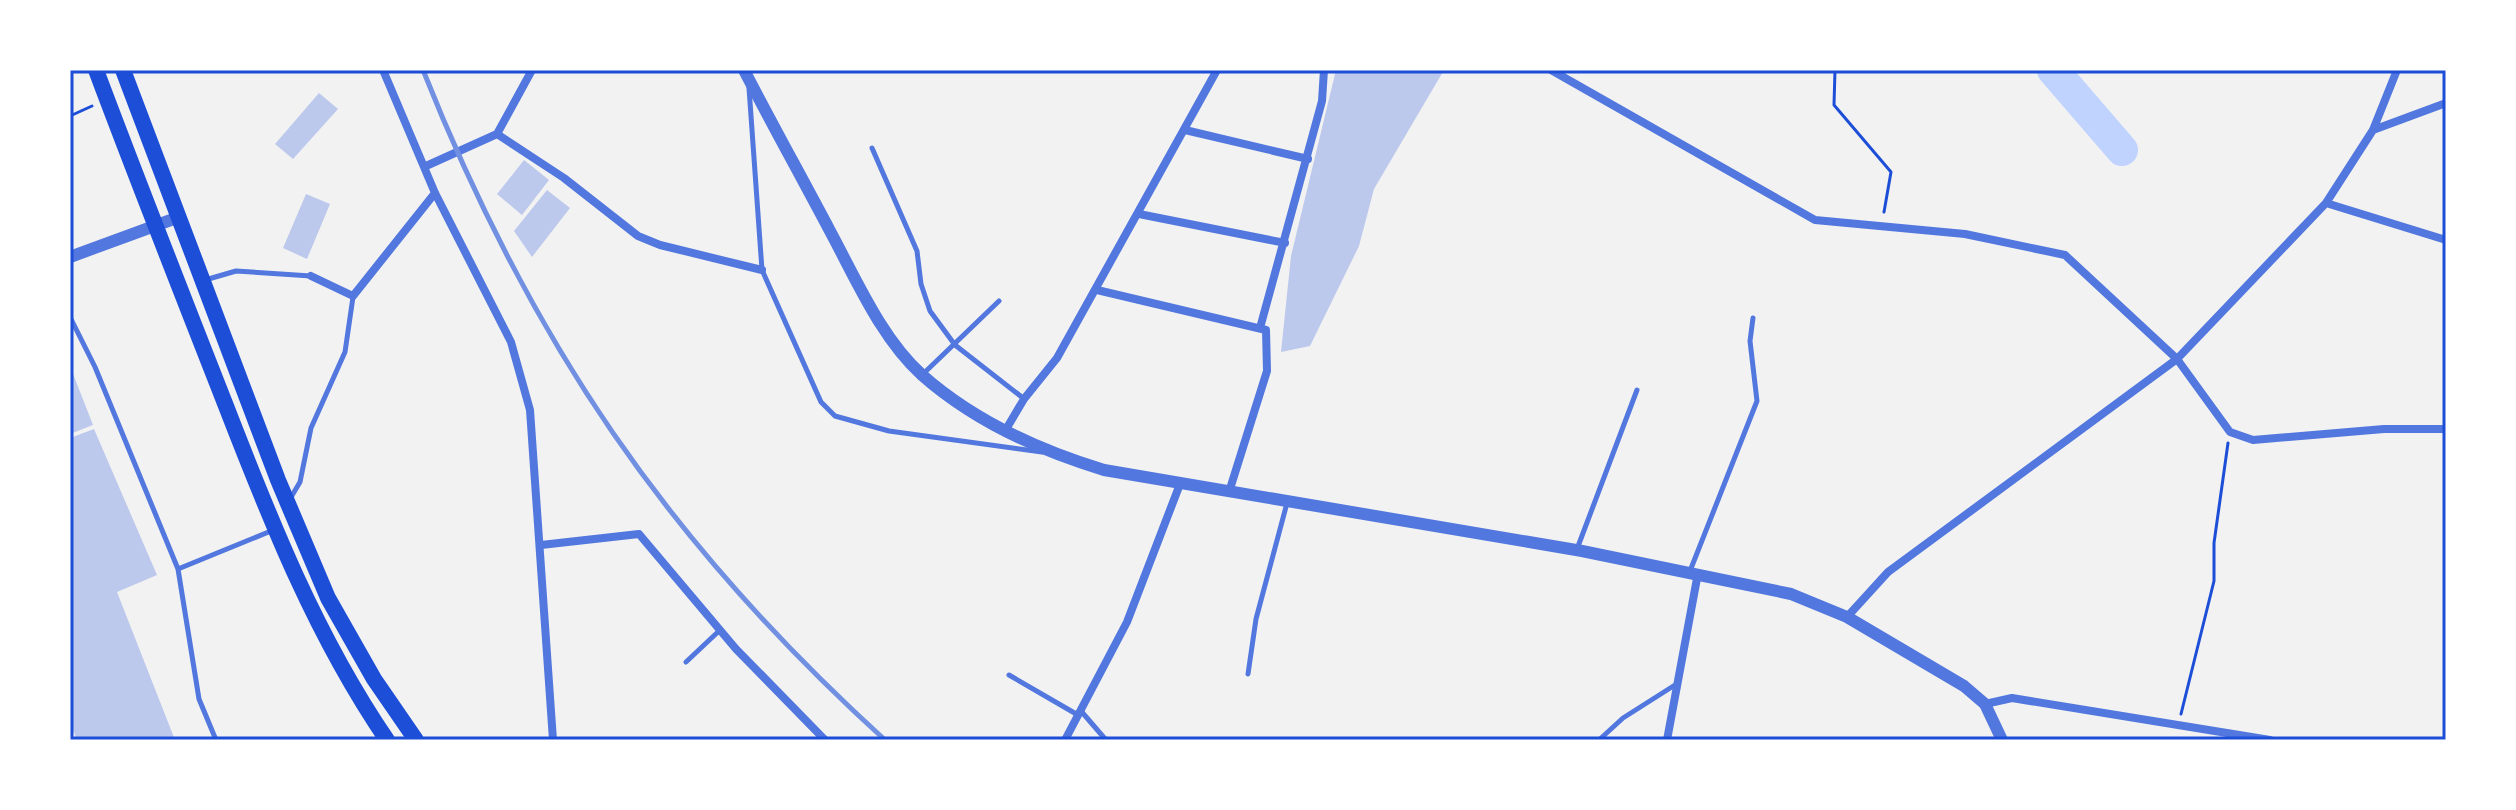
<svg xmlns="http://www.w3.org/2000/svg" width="2516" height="810" font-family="'Source Sans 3',sans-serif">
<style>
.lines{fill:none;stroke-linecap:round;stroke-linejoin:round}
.river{stroke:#bfd3fe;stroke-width:32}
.building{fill:#bdc9ec}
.path{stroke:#1d4ed8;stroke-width:3}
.service{stroke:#5277de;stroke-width:5}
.minor{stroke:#5277de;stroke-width:8}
.tertiary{stroke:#5277de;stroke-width:12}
.trunk{stroke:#1d4ed8;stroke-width:16}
.rail{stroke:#7290e2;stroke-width:5}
.neatline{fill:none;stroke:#1d4ed8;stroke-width:3}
</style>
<rect width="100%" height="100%" fill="#f2f2f2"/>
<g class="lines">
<!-- river -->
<path class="river" d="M 2053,70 L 2122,150"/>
</g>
<!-- building -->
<path class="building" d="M 1336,70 L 1444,70 L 1374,189 L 1359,246 L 1310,346 L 1281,352 L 1291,256 Z
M 319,93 L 338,109 L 293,159 L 275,144 Z
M 524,160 L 549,180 L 522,215 L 497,194 Z
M 547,190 L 570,208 L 532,257 L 514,231 Z
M 306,194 L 330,204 L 307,259 L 283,248 Z
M 70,366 L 93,425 L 70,434 Z
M 94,429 L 157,575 L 117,592 L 175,740 L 77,740 L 70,722 L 70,438 Z"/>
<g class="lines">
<!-- path -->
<path class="path" d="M 1835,70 L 1834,105 L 1891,172 L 1884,212
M 70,116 L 92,106
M 2181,714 L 2214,581 L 2214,543 L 2228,443"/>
<!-- service -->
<path class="service" d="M 749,88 L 762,270 L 821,402 L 835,416 L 889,431 L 1042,452
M 872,148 L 917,251 L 921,284 L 930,311 L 955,345 L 1023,398
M 205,280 L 236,271 L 311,276
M 70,317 L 95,367 L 178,569 L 271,531
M 923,374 L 999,301
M 290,499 L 300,482 L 311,428 L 345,352 L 353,297
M 1577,549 L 1637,390
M 178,569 L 199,699 L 216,740
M 1690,571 L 1757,401 L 1750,341 L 1753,318
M 686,662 L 720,630
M 1248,674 L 1256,619 L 1287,503
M 1009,675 L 1078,715
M 1081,711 L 1106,740
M 1599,740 L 1623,718 L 1675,685"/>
<!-- minor -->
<path class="minor" d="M 383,70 L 435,193 L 511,342 L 530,410 L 553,740
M 1551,70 L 1815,220 L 1965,234 L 2065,255 L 2177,359 L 2230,432 L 2253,440 L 2384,429 L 2446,429
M 1185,130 L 1308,159
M 2373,130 L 2446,103
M 497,134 L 532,70
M 426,166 L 497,134 L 564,178 L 638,236 L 660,245 L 762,270
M 2326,203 L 2446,240
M 1139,214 L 1285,243
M 311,276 L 353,296 L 435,193
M 1097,290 L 1266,330 L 1267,371 L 1229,492
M 1260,328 L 1322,101 L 1324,70
M 1005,431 L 1024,399 L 1057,358 L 1217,70
M 541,545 L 639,534 L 736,649 L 825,740
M 1847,617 L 1888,572 L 2177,359 L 2326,203 L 2373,130 L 2397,70
M 1985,704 L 2012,698 L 2270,740
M 1065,740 L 1127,622 L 1180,484
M 1667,740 L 1698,573"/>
<!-- tertiary -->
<path class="tertiary" d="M 744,70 C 772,124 802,178 830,231 C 856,279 881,338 922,375 C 974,421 1038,450 1104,470 L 1582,551 L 1791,594 L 1847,617 L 1964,686 L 1985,704 L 2002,740
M 70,257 L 179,217"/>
<!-- trunk -->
<path class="trunk" d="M 96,70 C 138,182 182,294 226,406 C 271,522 316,636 387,740
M 123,70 L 278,480 L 328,598 L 374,679 L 416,740"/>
<!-- rail -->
<path class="rail" d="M 423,70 C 531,342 668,543 885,740"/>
</g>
<!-- border -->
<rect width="2516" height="810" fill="none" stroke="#ffffff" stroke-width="144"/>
<rect x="72" y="72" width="2372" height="666" class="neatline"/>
</svg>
